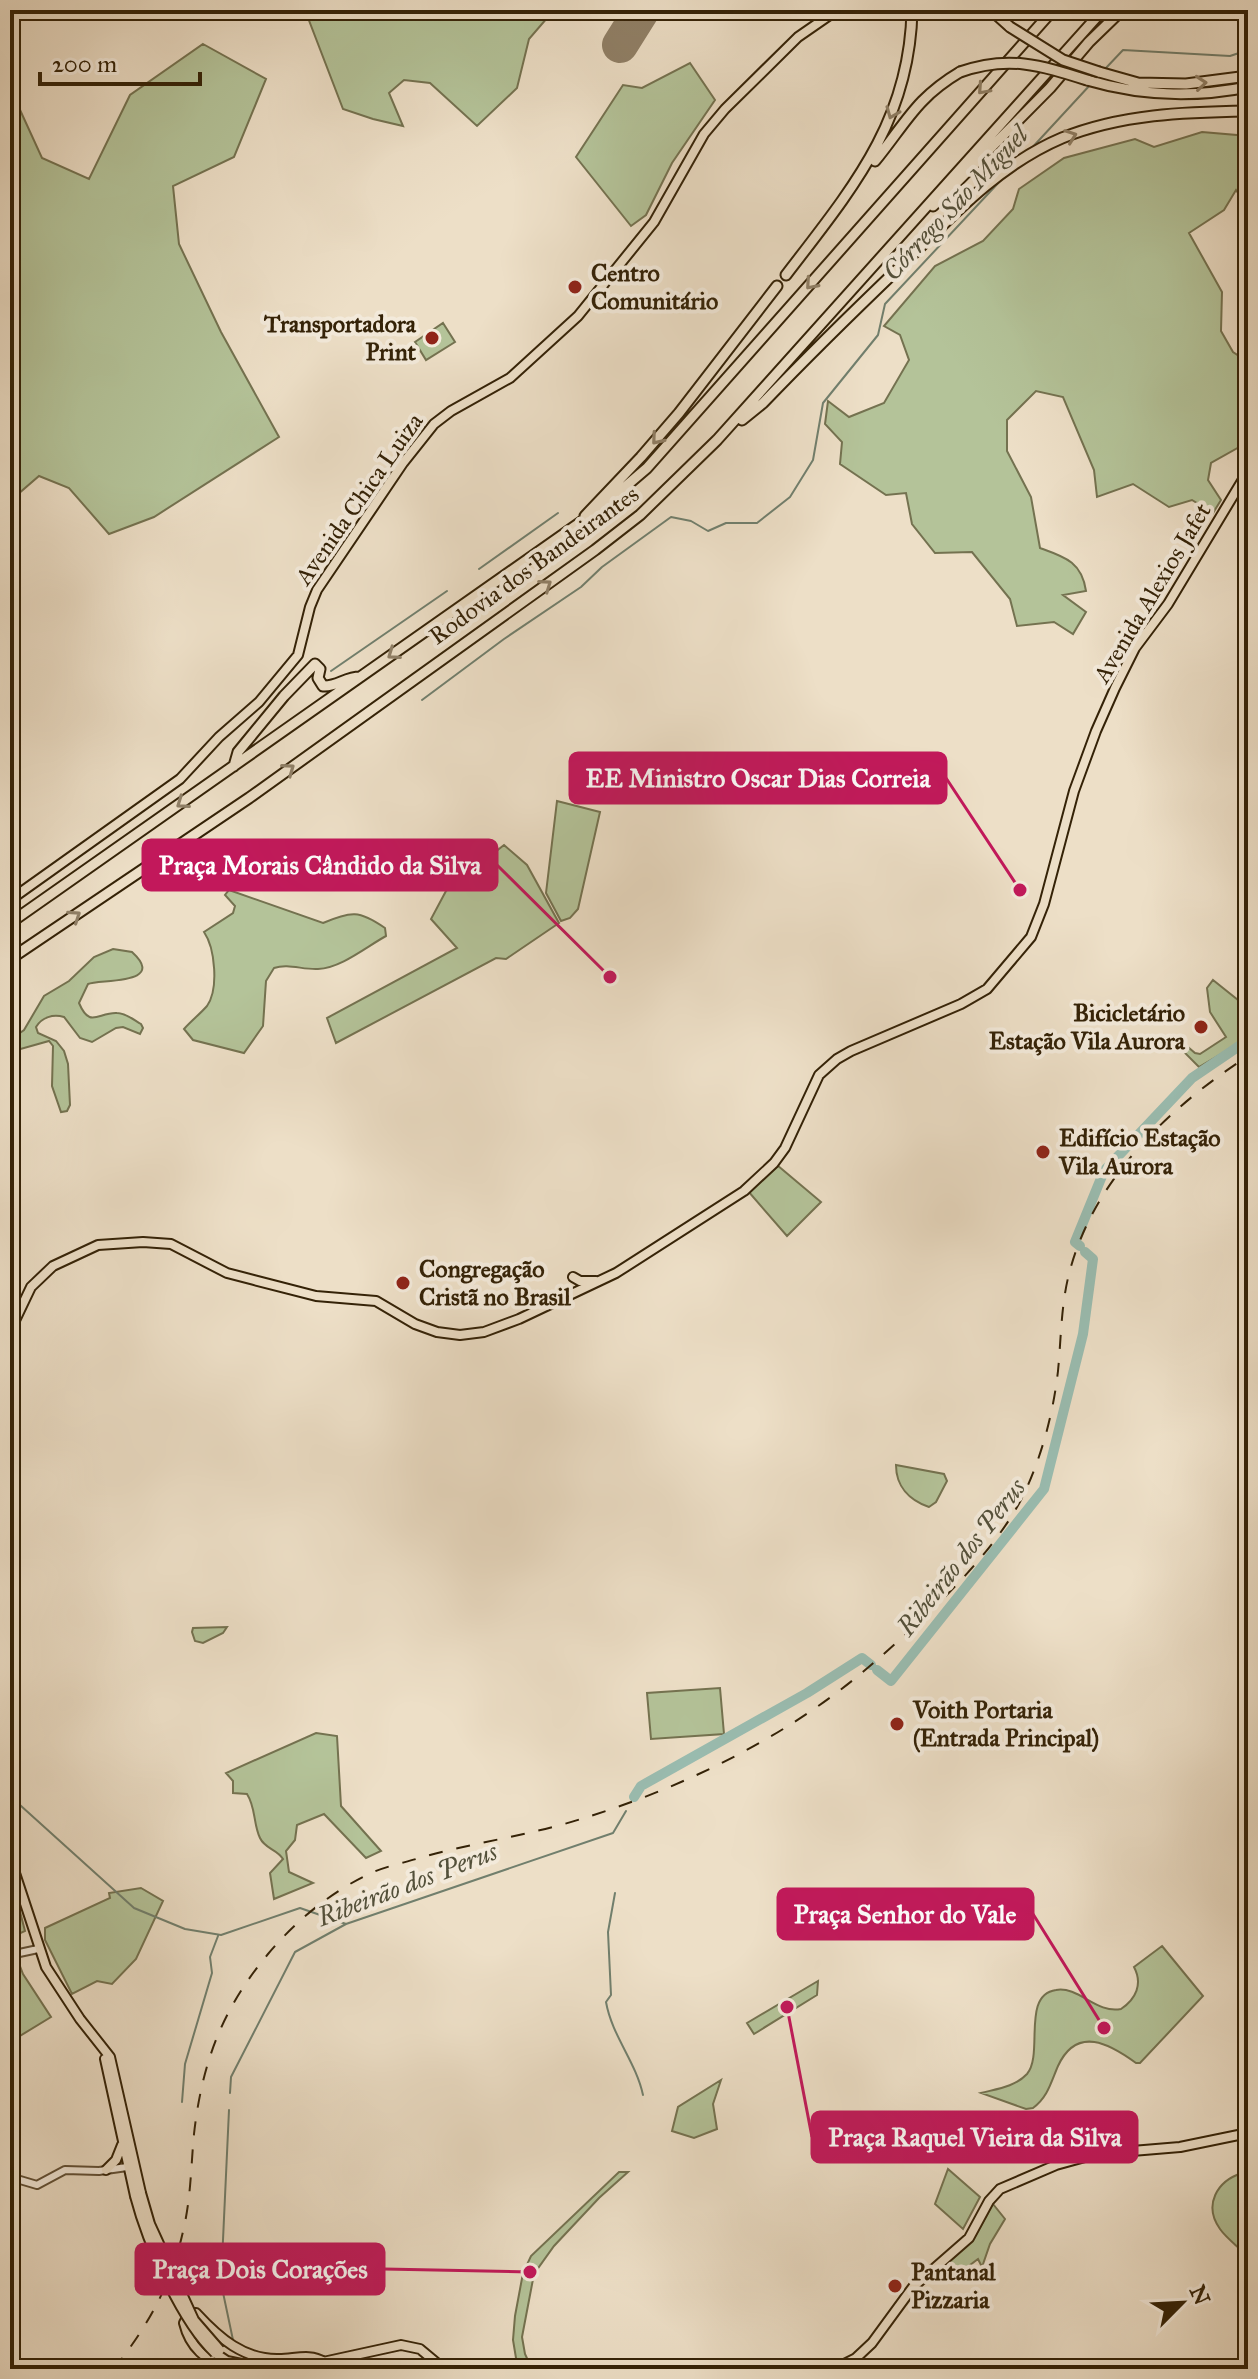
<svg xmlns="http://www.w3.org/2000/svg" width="1258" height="2379" font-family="'IM FELL Great Primer',serif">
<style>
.green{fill:#b4c399;stroke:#747250;stroke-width:2}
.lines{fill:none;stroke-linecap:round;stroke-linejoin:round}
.stream{stroke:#717f6d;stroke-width:2}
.river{stroke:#9abdb1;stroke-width:10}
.runway{stroke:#908067;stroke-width:36}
.minor-casing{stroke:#625137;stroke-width:10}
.major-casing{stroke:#342207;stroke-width:12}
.highway-casing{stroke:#342207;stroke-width:13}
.minor{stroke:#f3eadb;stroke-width:6}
.major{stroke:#eddfc7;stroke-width:8}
.highway{stroke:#eddfc7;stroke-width:9}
.rail{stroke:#342207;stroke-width:2;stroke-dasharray:14 14;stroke-linecap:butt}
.major-bridge-casing{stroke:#342207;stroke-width:12;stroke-linecap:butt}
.highway-bridge-casing{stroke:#342207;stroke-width:13;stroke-linecap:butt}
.major-bridge{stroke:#eddfc7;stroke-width:8}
.highway-bridge{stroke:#eddfc7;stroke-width:9}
.oneway{stroke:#908067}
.poi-dot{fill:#8f2418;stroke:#f3eadb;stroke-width:3}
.labels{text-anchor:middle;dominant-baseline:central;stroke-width:8;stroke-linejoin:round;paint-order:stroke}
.poi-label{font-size:24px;font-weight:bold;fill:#342207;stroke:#f3eadb;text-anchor:start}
.street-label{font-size:24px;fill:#342207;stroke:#f3eadb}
.water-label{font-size:26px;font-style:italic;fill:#53503a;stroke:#f3eadb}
.leader{fill:none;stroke:#c2185b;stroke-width:3}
.callout-dot{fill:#c2185b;stroke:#f3eadb;stroke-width:3}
.callout{fill:#c2185b;stroke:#c2185b;stroke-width:3}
.callout-label{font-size:26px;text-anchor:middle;font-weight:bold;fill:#fff}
</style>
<rect width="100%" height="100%" fill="#eddfc7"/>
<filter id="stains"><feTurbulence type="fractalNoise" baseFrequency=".0025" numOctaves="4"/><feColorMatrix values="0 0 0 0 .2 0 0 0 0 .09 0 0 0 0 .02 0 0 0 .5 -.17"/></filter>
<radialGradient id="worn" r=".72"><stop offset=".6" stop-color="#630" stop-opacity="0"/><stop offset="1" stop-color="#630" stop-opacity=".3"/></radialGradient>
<!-- green -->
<path class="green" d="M 305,10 L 327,10 L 332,17 L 354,13 L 358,10 L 554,10 L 529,39 L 517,88 L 477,126 L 430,83 L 404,80 L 389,93 L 403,126 L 373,119 L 343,109 Z
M 203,44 L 266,79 L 234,157 L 173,186 L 179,244 L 221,332 L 279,437 L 154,517 L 109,534 L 69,488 L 39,476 L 10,501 L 10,88 L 42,158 L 89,179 L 130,95 Z
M 690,63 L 715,100 L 672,163 L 646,215 L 631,226 L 576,157 L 623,85 L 642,88 Z
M 1202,132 L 1248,136 L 1248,208 L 1236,190 L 1224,210 L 1189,233 L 1222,292 L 1221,331 L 1233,352 L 1248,362 L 1248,436 L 1241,446 L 1211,463 L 1208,480 L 1221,500 L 1213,513 L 1192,500 L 1169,507 L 1133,484 L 1097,497 L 1094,470 L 1063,397 L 1036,391 L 1007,420 L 1007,451 L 1031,497 L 1040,548 C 1065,557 1082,562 1086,591 L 1063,595 L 1086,612 L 1073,634 L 1054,622 L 1017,626 L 1010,599 L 972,552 L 935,553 L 912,524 L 906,493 L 886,495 L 840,464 L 842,442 L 825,424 L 828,401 L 849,417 L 884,403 L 909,360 L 900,335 L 884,326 L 935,266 L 983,241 L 1013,209 L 1019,189 L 1064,158 L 1135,139 L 1154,147 Z
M 443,323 L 455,342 L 426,360 L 415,342 Z
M 557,801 L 600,812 L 578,909 L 570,918 L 561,921 L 546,893 Z
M 504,845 L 527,865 L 559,923 L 506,959 L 496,958 L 336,1043 L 327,1018 L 457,948 L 431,919 L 446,891 Z
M 229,890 L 323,923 C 351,911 359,910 385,928 L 386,936 C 366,947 341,968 318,969 C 303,970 288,963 274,968 L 266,981 L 263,1026 L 244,1053 L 193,1040 L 184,1029 C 191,1021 200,1014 207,1006 C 219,989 215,948 204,932 L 233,913 L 235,906 L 225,895 Z
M 113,949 L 132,952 C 168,985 100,979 88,984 L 79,1003 C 90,1029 98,1012 117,1013 C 126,1013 134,1020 141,1024 L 143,1028 L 140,1034 L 123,1027 L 116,1028 L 92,1042 L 80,1038 L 64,1017 C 53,1014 42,1017 36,1027 L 38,1033 L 56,1041 L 64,1051 L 68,1064 L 70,1105 L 67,1111 L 61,1112 L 52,1086 L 53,1046 L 49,1041 L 10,1052 L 10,1040 L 24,1030 L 44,996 L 69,981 L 94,957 Z
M 1213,980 L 1248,1008 L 1248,1038 L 1199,1067 L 1185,1053 L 1179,1043 L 1181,1041 L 1195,1053 L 1200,1054 L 1226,1037 L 1210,1012 L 1207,988 Z
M 777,1165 L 821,1202 L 787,1236 L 748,1191 Z
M 896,1465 L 944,1474 L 947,1481 L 936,1502 L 929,1507 C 909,1500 896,1486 896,1465 Z
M 227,1627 L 223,1633 L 203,1643 L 195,1641 L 192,1632 L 193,1628 Z
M 720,1688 L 724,1734 L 651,1739 L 647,1693 Z
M 316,1733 L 337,1736 L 341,1806 L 381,1851 L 366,1858 L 324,1814 L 297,1825 L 295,1840 L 286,1851 L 289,1872 L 313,1883 L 274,1899 L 270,1873 L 283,1859 C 277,1849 265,1849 260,1838 C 253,1823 256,1808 247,1794 L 233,1793 L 233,1781 L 226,1773 Z
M 10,1873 L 25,1931 L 10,1938 Z
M 141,1888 L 163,1901 L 136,1959 L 112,1984 L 97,1981 L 72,1994 L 45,1940 L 45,1928 L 110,1898 L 109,1893 Z
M 10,1940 L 23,1974 L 51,2017 L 10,2042 Z
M 1162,1946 L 1203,1996 L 1140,2063 L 1136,2063 C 1110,2044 1077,2025 1058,2066 C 1051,2082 1048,2097 1033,2108 L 1026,2109 L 981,2093 C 996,2089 1015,2087 1027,2074 C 1044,2054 1021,1995 1056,1990 C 1079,1986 1096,2014 1121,2009 C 1136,1999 1143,1984 1134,1967 Z
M 818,1981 L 817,1995 L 754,2034 L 747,2023 Z
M 721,2080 L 713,2104 L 717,2129 L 694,2138 L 672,2131 L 678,2107 Z
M 948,2169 L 980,2197 L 963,2229 L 935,2204 Z
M 619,2172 L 628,2172 L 599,2198 L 554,2246 L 534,2274 L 522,2337 L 525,2354 L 532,2369 L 518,2369 L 514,2360 L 516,2358 L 513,2340 L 515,2316 L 523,2273 L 531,2256 Z
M 1242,2173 L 1248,2173 L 1248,2257 C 1239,2247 1227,2239 1220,2229 C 1203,2205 1217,2181 1242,2173 Z
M 993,2204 L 1005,2219 L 990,2244 L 982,2267 L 978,2259 L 958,2274 L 943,2267 L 973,2240 Z"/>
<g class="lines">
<!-- stream -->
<path class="stream" d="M 1105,69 L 1123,50 L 1230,56 L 1248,50
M 1029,151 L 1090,85
M 479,569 L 558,513
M 331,671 L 447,591
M 422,700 L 504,639 L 581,587 L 602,567 L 671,517 L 691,521 L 708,531 L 726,523 L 757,523 L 790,497 L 813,460 L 823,403 L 878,335 L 885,304 L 1002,179
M 10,1796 L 134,1908 L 185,1929 L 221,1935 L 300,1908 L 346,1924
M 615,1893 L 608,1932 L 611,1995 L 606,2002 C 612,2036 636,2062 643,2095
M 230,2093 L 231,2077 L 295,1952 L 346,1924 L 613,1833 L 626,1811
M 182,2102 L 185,2064 L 212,1973 L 210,1957 L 218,1936
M 229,2110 L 221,2283 L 233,2340"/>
<!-- river -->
<path class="river" d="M 1080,1246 L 1075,1242 L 1104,1171 L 1192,1078 L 1248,1040
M 877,1670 L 891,1681 L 1044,1489 L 1083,1334 L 1093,1259 L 1085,1252
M 634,1797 L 641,1786 L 807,1693 L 862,1658 L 871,1665"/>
<!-- runway -->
<path class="runway" d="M 620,45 L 642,10"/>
<!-- minor casing -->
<g class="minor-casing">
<path id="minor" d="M 10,1955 L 38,1949
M 10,2177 L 37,2185 L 65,2170 L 99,2171 L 127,2167"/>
</g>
<!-- major casing -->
<g class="major-casing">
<path id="major" d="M 10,900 L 180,779 L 219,737 L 259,702 L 298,655 L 310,607 L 317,590 L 403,463 L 434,424 L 451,411 L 510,378 L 578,316 L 654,222 L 704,134 L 725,109 L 798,37 L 837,10
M 573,1277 L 580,1281 L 596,1281
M 10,1331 L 31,1287 L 53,1266 L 98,1245 L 143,1242 L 171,1244 L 227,1273 L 254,1280 L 316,1296 L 376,1301 L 415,1324 L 437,1332 L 460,1335 L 484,1332 L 519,1319 L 616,1273 L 744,1191 L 774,1163 L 785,1148 L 819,1075 L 837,1059 L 851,1051 L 961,1004 L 987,989 L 1031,937 L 1044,904 L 1074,791 L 1096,731 L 1115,688 L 1135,648 L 1168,604 L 1248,471
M 10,1858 L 46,1967 L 80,2019 L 110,2057 L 141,2193
M 105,2059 L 135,2196
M 106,2170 L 116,2160 L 122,2145
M 215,2353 L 227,2361 L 267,2369
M 228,2369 C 206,2360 190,2348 184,2323 L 189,2314 L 196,2313 C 219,2338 244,2360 279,2359 C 295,2359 310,2353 324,2362
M 291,2369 L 401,2345 L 420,2349 L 444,2369
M 834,2369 L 856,2358 L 872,2343 L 913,2287 L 969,2238 L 989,2201 L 1000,2189 L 1056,2165 L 1096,2154 L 1180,2147 L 1248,2133"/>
</g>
<!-- highway casing -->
<g class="highway-casing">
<path id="highway" d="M 991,10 L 1010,27
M 1099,72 L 1138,83 L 1186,84 L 1248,76
M 1087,80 C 1141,96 1192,98 1248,87
M 875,161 C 906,123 916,98 960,72
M 933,206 L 1050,88 L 1089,42 L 1122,10
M 786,275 C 851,190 910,122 912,10
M 742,420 L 763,403 C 808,356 854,311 901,266 C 950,218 998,165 1062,138 C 1121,114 1185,112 1248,111
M 585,516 L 641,457 L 679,413 L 777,286
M 234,766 L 238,752 L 284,696 L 315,664 L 320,669 L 318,678 L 323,686 C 337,687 345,677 360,677
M 10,923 L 598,510 L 647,468 L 1053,10
M 10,959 L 249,798 L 595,550 L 640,515 L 717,440 L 1103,10"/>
</g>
<!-- minor -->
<use href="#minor" class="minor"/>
<!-- major -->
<use href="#major" class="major"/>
<!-- highway -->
<use href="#highway" class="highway"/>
<!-- rail -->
<path class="rail" d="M 114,2369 C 149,2324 172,2284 184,2227 C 191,2196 191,2165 194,2134 C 202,2063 222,2009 268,1954 C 294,1923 327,1895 363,1877 C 379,1868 399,1864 416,1859 C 470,1843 527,1836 581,1819 C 685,1787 789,1736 871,1665 C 922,1621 991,1558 1022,1498 C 1041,1459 1053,1415 1058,1371 C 1061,1340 1061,1308 1068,1278 C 1091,1181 1168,1108 1248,1056"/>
<!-- major-bridge casing -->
<g class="major-bridge-casing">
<path id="major-bridge" d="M 141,2193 L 150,2224 L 194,2320 L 220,2350
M 135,2196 C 147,2242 181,2321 215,2353"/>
</g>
<!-- highway-bridge casing -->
<g class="highway-bridge-casing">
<path id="highway-bridge" d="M 1010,27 L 1063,60 L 1099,72
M 960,72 C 1008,55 1040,65 1087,80"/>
</g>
<!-- major-bridge -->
<use href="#major-bridge" class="major-bridge"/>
<!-- highway-bridge -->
<use href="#highway-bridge" class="highway-bridge"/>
</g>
<!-- one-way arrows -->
<defs><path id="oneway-chevron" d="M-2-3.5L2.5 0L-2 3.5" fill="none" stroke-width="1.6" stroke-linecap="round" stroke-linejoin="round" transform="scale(2)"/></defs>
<g class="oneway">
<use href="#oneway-chevron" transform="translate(1201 83) rotate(-5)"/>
<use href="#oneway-chevron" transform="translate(983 89) rotate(132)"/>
<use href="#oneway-chevron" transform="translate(892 113) rotate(112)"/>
<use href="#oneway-chevron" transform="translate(1071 136) rotate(-20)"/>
<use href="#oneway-chevron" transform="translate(811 284) rotate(131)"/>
<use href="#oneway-chevron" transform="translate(657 439) rotate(130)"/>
<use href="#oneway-chevron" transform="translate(546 585) rotate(-35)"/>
<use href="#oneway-chevron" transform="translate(393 654) rotate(145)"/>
<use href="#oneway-chevron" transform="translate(289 769) rotate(-36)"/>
<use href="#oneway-chevron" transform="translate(182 803) rotate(145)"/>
<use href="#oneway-chevron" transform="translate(75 916) rotate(-34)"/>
</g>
<!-- markers -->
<g class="poi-dot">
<circle cx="575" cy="287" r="8"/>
<circle cx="432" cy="338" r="8"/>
<circle cx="1201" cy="1027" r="8"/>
<circle cx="1043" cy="1152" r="8"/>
<circle cx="403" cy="1283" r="8"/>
<circle cx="897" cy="1724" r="8"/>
<circle cx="895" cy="2286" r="8"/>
</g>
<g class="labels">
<!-- poi labels -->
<g class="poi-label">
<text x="591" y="273">Centro<tspan x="591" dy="28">Comunitário</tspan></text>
<text x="416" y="324" text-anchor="end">Transportadora<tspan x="416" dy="28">Print</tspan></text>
<text x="1185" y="1013" text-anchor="end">Bicicletário<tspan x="1185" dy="28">Estação Vila Aurora</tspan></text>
<text x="1059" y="1138">Edifício Estação<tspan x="1059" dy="28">Vila Aurora</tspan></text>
<text x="419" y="1269">Congregação<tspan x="419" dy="28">Cristã no Brasil</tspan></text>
<text x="913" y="1710">Voith Portaria<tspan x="913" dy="28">(Entrada Principal)</tspan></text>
<text x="911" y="2272">Pantanal<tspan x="911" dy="28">Pizzaria</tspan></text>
</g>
<!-- street labels -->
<g class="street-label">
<text transform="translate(359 499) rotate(-55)">Avenida Chica Luiza</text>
<text transform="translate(534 565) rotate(-36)">Rodovia dos Bandeirantes</text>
<text transform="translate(1152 593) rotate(-59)">Avenida Alexios Jafet</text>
</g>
<!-- water labels -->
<g class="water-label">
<text transform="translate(955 203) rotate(-47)">Córrego São Miguel</text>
<text transform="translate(961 1557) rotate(-52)">Ribeirão dos Perus</text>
<text transform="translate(407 1884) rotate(-21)">Ribeirão dos Perus</text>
</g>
</g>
<!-- callouts -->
<path class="leader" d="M1020 890L946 778M610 977L497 865M1104 2028L1033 1914M787 2007L812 2137M530 2272L384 2269"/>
<g class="callout-dot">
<circle cx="1020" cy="890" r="8"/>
<circle cx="610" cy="977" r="8"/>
<circle cx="1104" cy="2028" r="8"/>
<circle cx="787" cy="2007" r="8"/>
<circle cx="530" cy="2272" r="8"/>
</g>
<g class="callout">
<rect x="570" y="753" width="376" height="50" rx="8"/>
<rect x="143" y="840" width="354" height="50" rx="8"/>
<rect x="778" y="1889" width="255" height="50" rx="8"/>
<rect x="812" y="2112" width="325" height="50" rx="8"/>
<rect x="136" y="2244" width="248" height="50" rx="8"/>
</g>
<g class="callout-label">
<text x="758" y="787">EE Ministro Oscar Dias Correia</text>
<text x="320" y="874">Praça Morais Cândido da Silva</text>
<text x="905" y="1923">Praça Senhor do Vale</text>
<text x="975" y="2146">Praça Raquel Vieira da Silva</text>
<text x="260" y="2278">Praça Dois Corações</text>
</g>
<!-- margin -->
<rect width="1258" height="2379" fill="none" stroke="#eddfc7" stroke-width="40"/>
<rect x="12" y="12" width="1234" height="2355" fill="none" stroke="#342207" stroke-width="4"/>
<rect x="20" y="20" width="1218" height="2339" fill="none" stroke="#342207" stroke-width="2"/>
<!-- north arrow -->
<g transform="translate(1182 2303) rotate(66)" stroke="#f3eadb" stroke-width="6" paint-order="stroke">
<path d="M0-6L14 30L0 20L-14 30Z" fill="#342207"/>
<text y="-12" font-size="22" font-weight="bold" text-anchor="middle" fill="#342207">N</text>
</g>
<!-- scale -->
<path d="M40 72v12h160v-12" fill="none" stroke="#342207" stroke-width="4"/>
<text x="52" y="72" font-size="24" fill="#342207" stroke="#f3eadb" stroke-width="6" paint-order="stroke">200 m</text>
<rect width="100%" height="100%" filter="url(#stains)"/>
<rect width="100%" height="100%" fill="url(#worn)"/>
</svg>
